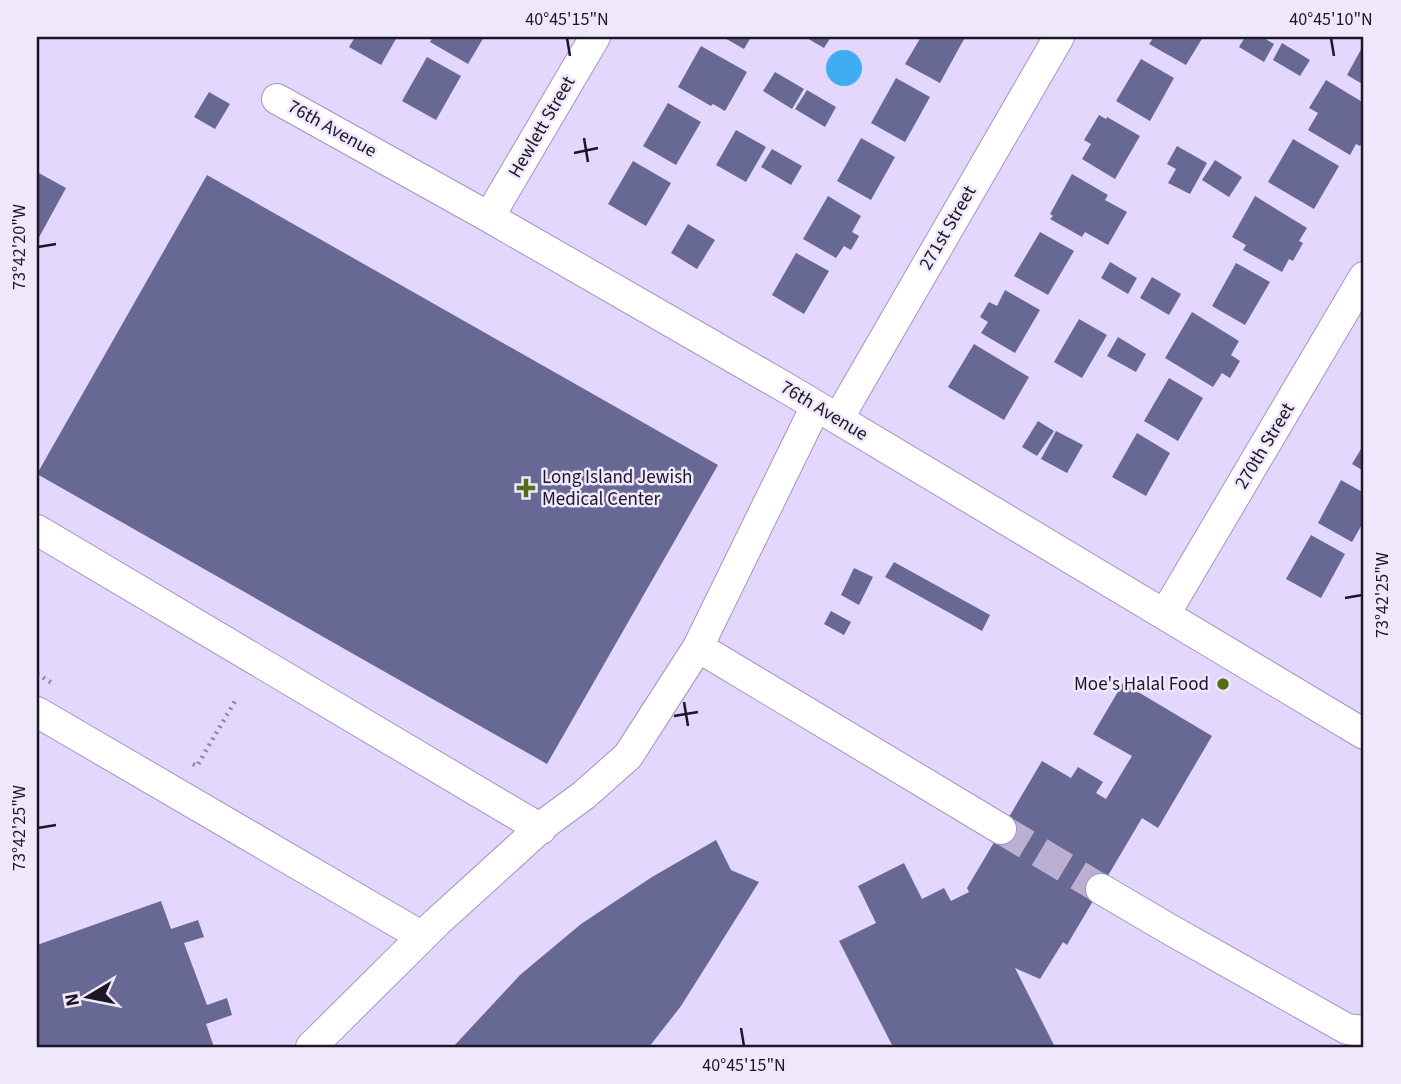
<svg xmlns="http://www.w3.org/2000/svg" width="1401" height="1084" font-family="'Source Sans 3',sans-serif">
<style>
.water{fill:#40adf3}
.building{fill:#676994}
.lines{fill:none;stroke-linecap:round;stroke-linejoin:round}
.street-tunnel{stroke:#bcb0d2;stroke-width:30;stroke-dasharray:30 15;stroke-linecap:butt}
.street-casing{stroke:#a594c2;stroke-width:32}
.path{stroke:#8f85a2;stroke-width:4.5;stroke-dasharray:2 5;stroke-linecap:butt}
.street{stroke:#fff;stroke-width:30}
.ticks{fill:none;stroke:#1d1627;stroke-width:2.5}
.poi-dot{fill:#596b18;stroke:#efe8fb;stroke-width:2.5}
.labels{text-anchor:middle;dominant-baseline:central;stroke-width:5;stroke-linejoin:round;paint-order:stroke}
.street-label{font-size:19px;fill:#1d1627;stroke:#efe8fb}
.poi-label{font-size:19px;fill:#1d1627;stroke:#efe8fb;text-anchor:start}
.neatline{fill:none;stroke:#1d1627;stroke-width:2.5}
.ticks-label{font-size:18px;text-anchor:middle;fill:#1d1627}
</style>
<rect width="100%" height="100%" fill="#e4d7fd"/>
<!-- water -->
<path class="water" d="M826 68a18 18 0 1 1 36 0a18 18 0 1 1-36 0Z"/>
<!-- building -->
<path class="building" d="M 355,37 L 397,37 L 381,65 L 349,47 Z
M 433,37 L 484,37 L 468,64 L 430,42 Z
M 723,37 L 751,37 L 744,49 Z
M 805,37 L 831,37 L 824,48 Z
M 921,37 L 959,37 L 964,39 L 940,83 L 905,64 Z
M 1154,37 L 1203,37 L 1186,65 L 1149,44 Z
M 1245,37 L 1262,37 L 1274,44 L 1264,62 L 1239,47 Z
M 1282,43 L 1310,60 L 1300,76 L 1273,60 Z
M 1364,44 L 1364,85 L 1347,75 Z
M 701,46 L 747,72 L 725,111 L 713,104 L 711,106 L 678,87 Z
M 427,57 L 461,76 L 436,120 L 402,101 Z
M 1141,59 L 1174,78 L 1150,121 L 1116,101 Z
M 775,72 L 804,89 L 792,109 L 763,91 Z
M 896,78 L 930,97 L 905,142 L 871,123 Z
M 1326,80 L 1364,103 L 1364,139 L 1360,146 L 1356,144 L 1350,155 L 1308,130 L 1318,113 L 1309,108 Z
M 807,90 L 836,107 L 825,127 L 795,109 Z
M 209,92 L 230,104 L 215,129 L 194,117 Z
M 668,103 L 701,122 L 676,165 L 643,146 Z
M 1099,115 L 1106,119 L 1107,117 L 1140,136 L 1115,179 L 1082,159 L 1091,144 L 1084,140 Z
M 736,130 L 766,147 L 746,182 L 716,165 Z
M 861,138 L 895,157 L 871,200 L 837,181 Z
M 1293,139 L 1339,166 L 1314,209 L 1268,182 Z
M 1177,146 L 1207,163 L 1190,194 L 1168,183 L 1176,169 L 1167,164 Z
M 772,149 L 802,166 L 791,185 L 761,167 Z
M 1215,160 L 1242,177 L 1229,197 L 1202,180 Z
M 633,161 L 671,183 L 646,226 L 608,204 Z
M 37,172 L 66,188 L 37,241 Z
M 1072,174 L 1108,195 L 1105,200 L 1127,212 L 1108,245 L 1085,232 L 1082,237 L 1050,219 L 1053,216 L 1050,214 Z
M 207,175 L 718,465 L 547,764 L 37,474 Z
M 828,196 L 861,216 L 852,232 L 859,236 L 851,250 L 844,246 L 836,258 L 803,239 Z
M 1255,196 L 1307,228 L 1299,241 L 1303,243 L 1293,261 L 1289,259 L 1282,272 L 1243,250 L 1246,245 L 1232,237 Z
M 688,224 L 715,240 L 697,269 L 671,253 Z
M 1040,232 L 1074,251 L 1048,295 L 1014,276 Z
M 796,253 L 829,271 L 804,314 L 772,295 Z
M 1110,262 L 1137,278 L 1128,294 L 1101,278 Z
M 1236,263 L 1270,282 L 1245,325 L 1212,306 Z
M 1152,277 L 1181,294 L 1169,315 L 1140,298 Z
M 1005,290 L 1040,310 L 1015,353 L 981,333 L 988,322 L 980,317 L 989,302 L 997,306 Z
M 1192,312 L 1239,341 L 1231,355 L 1240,361 L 1230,378 L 1222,373 L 1213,387 L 1165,358 Z
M 1079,319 L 1107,335 L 1082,378 L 1054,362 Z
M 1118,337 L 1146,354 L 1136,372 L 1107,356 Z
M 974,344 L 1029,377 L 1004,420 L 948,387 Z
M 1169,378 L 1203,398 L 1178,441 L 1144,421 Z
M 1038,421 L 1054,431 L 1037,456 L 1022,447 Z
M 1056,431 L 1083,445 L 1067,473 L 1041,459 Z
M 1137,433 L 1170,453 L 1146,496 L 1112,477 Z
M 1364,444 L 1364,471 L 1352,464 Z
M 1341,480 L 1364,493 L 1364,521 L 1352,542 L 1318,523 Z
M 1311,535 L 1345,554 L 1321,598 L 1286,579 Z
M 894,562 L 990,615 L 982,631 L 885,577 Z
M 854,568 L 873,577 L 859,605 L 841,595 Z
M 831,611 L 851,622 L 844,635 L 824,624 Z
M 1123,683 L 1212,736 L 1158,828 L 1142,818 L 1067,945 L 1063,942 L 1040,979 L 1015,968 L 1055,1047 L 893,1047 L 839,941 L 876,923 L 858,886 L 904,863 L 922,899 L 944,888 L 951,901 L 969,892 L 967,888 L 1042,761 L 1071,778 L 1078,767 L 1103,782 L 1096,793 L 1106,799 L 1132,756 L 1093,734 Z
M 716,840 L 731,870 L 759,882 L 681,1006 L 649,1047 L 453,1047 L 520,975 L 581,924 L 652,877 Z
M 161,901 L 171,929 L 198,920 L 204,937 L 184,943 L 207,1005 L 227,998 L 232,1015 L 206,1024 L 214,1047 L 37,1047 L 37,945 Z"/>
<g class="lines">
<!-- street-tunnel -->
<path class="street-tunnel" d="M 1001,829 L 1101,889"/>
<!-- street casing -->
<g class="street-casing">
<path id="street" d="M 277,99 L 489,217 L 788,389 L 1364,734
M 489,217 L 595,37
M 838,419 L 1059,37
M 37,530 L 541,829
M 1165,614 L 1364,277
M 698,647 L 1001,829
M 37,712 L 421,936
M 1101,889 L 1169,929 L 1347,1029 L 1364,1031
M 311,1047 L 437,922 L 546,823 L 584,795 L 628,756 L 698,647 L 816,406"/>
</g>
<!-- path -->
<path class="path" d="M 37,674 L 52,683
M 193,764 L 197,766 L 235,701"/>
<!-- street -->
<use href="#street" class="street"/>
</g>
<!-- ticks -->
<path class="ticks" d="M 567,38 L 570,56M 1331,38 L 1334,56M 584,138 L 588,162M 574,153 L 598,148M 38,247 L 56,244M 1345,598 L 1362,595M 684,702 L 688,726M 674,716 L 698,712M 38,828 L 56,825M 741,1028 L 744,1046"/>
<!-- markers -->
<g class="poi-dot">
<path d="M522.5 477.5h7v7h7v7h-7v7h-7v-7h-7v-7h7z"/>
<circle cx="1223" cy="684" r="7"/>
</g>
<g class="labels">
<!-- street labels -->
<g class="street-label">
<text transform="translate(542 127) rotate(-60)">Hewlett Street</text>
<text transform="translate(332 129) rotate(29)">76th Avenue</text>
<text transform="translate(948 228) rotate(-60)">271st Street</text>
<text transform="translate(824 411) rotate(31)">76th Avenue</text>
<text transform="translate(1265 446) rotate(-59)">270th Street</text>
</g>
<!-- poi labels -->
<g class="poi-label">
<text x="542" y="477">Long Island Jewish<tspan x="542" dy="22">Medical Center</tspan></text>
<text x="1209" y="684" text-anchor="end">Moe's Halal Food</text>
</g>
</g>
<!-- border -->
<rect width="1401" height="1084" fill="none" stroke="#efe8fb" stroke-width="77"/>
<!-- north arrow -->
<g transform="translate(88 997) rotate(260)" stroke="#efe8fb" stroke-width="5" paint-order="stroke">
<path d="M0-5L12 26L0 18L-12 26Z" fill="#1d1627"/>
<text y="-10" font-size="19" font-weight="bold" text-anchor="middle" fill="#1d1627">N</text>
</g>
<rect x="38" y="38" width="1324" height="1008" class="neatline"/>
<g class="ticks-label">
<text x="567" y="25">40°45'15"N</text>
<text x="1331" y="25">40°45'10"N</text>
<text transform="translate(19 247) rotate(-90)" y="6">73°42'20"W</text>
<text transform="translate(1382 595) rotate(-90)" y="6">73°42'25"W</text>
<text transform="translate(19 828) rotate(-90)" y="6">73°42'25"W</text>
<text x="744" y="1071">40°45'15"N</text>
</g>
</svg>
